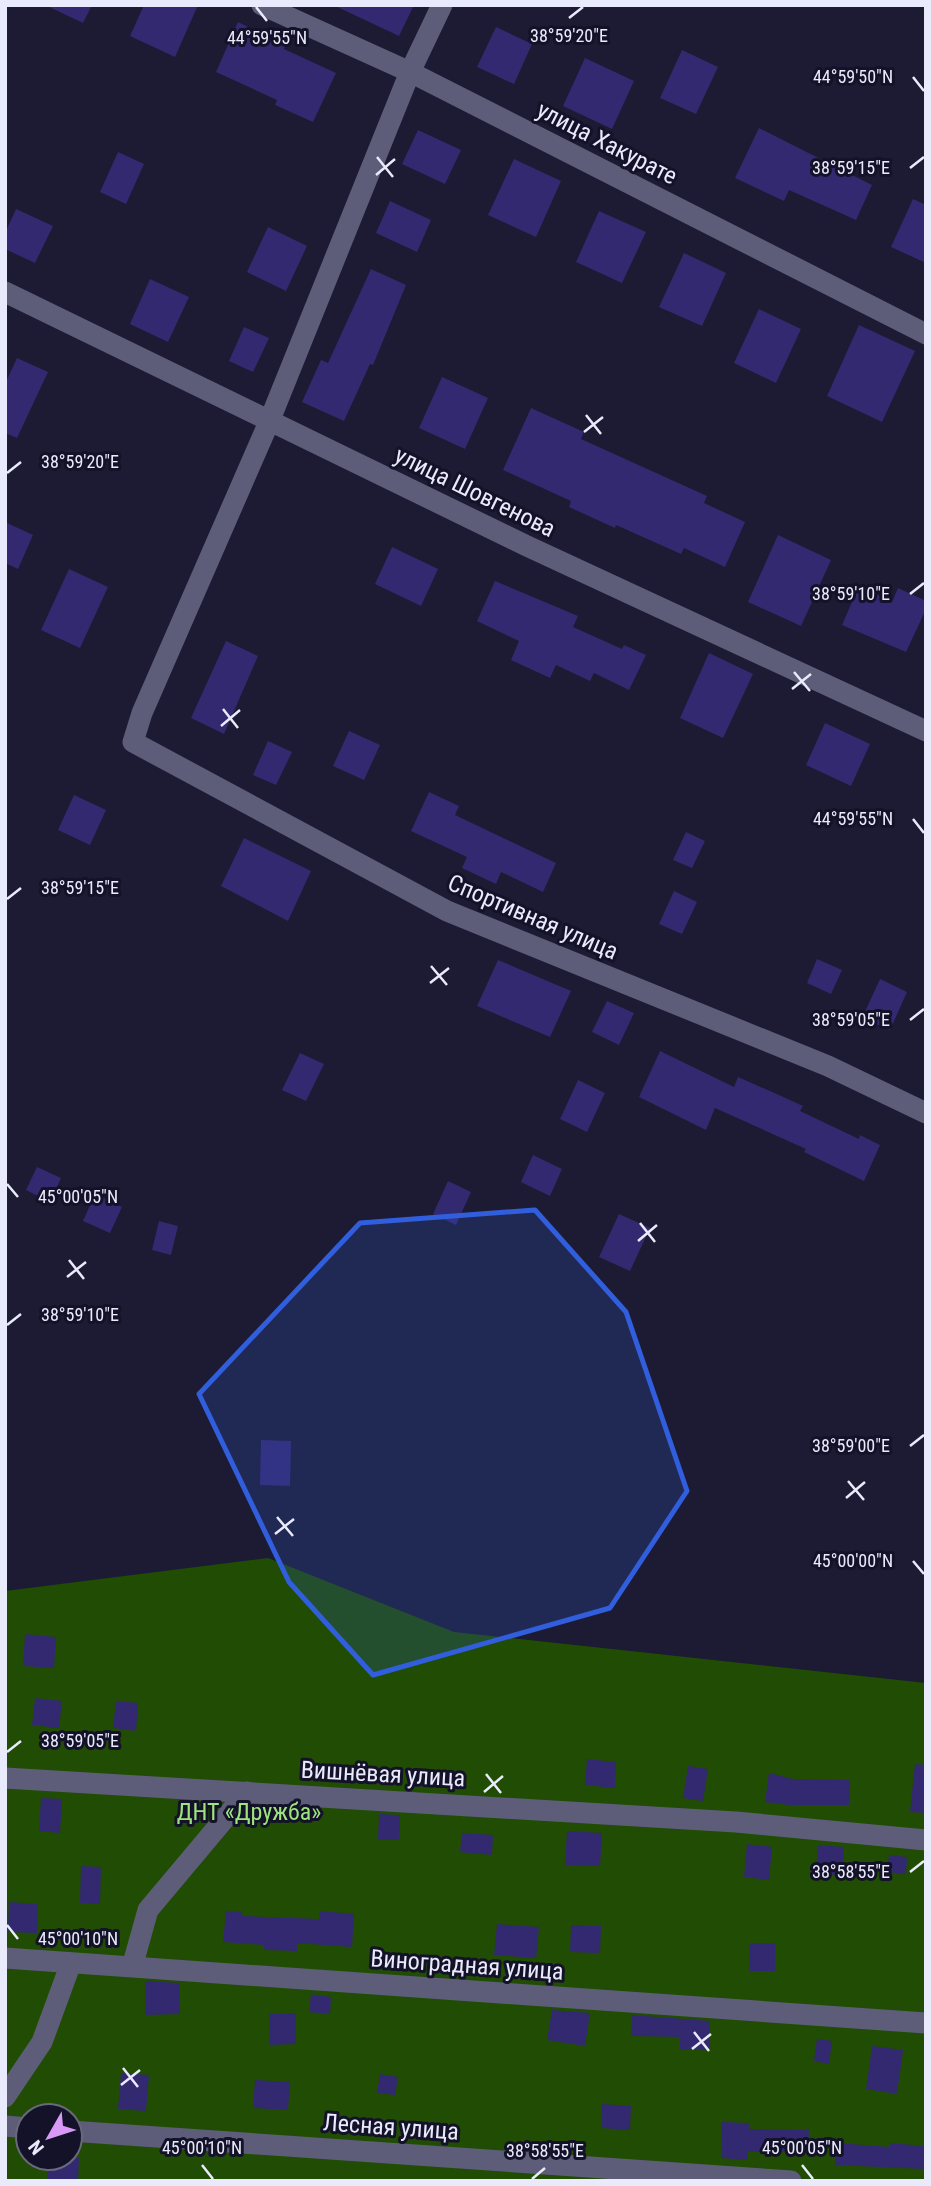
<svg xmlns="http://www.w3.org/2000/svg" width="931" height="2186" font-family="'Roboto Condensed',sans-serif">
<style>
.green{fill:#214c03;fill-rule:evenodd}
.building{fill:#332970}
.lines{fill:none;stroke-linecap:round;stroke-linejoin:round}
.minor{stroke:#5d5d7a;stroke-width:21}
.marked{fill:#315edc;fill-opacity:0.2;stroke:#315edc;stroke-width:5;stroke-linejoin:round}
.ticks{fill:none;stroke:#e9eafb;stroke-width:2.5}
.labels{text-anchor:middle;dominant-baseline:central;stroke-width:6;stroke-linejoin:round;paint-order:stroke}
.street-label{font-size:24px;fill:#e9eafb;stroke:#131229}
.park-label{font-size:24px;fill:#9fe37f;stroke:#131229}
.ticks-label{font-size:18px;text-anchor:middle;fill:#e9eafb;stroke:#131229;stroke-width:6;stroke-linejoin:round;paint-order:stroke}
</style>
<rect width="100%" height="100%" fill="#1c1b33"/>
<!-- green -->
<path class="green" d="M 268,1558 L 454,1632 L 926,1683 L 926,2181 L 5,2181 L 5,1591 ZM 28,2116 L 70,2116 L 70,2158 L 28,2158 Z"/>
<!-- building -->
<path class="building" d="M 45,5 L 92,5 L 83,23 Z
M 144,5 L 198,5 L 175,57 L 130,36 Z
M 333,5 L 414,5 L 399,36 Z
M 238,22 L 286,45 L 284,49 L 336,73 L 313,122 L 275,105 L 277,100 L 216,72 Z
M 496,27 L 532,44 L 514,84 L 477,67 Z
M 682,50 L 718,67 L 696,114 L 660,98 Z
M 585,58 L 634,81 L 612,129 L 563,106 Z
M 759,128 L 872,185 L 856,220 L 789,190 L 784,201 L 735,178 Z
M 418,130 L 461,150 L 445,184 L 402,164 Z
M 118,152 L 144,164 L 126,204 L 100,192 Z
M 514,159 L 561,181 L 536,237 L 488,215 Z
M 913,199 L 926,205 L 926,263 L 891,247 Z
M 390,201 L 431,220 L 417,252 L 376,233 Z
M 16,209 L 53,226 L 35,263 L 5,249 L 5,233 Z
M 599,211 L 646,232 L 622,283 L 576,262 Z
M 268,227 L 307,246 L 286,291 L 247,272 Z
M 684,253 L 726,273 L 702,326 L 659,307 Z
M 371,269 L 406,285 L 373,365 L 370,364 L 344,421 L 302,402 L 321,360 L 328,363 Z
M 150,279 L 189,297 L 168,342 L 130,324 Z
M 759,309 L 801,329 L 776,383 L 734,363 Z
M 859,325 L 915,351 L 882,422 L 827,396 Z
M 244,327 L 269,338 L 253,372 L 229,361 Z
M 17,358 L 48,372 L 17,438 L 5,433 L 5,384 Z
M 442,377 L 488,398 L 465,449 L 419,428 Z
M 531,408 L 584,432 L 581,439 L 707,496 L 704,503 L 745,522 L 725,567 L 684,548 L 681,554 L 616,525 L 615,528 L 569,507 L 571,501 L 503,470 Z
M 5,522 L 33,535 L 18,569 L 5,563 Z
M 778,535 L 831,560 L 801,626 L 748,602 Z
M 392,547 L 438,569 L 421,606 L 375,584 Z
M 69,569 L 108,587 L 80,648 L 41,630 Z
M 495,581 L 578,616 L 573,627 L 622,649 L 624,645 L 646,655 L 629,690 L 594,673 L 590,681 L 556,665 L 550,678 L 511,660 L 519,641 L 477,621 Z
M 859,586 L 892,602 L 898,588 L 926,601 L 926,609 L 906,652 L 842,625 Z
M 226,641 L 258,656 L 224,734 L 191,718 Z
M 709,653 L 753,674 L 723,738 L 680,718 Z
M 825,723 L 870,744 L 851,786 L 806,765 Z
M 349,731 L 380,745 L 364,780 L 333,766 Z
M 268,741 L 292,752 L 276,785 L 253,775 Z
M 429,792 L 459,806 L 455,815 L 556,863 L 543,892 L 501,872 L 496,884 L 462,868 L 467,857 L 411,831 Z
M 74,795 L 106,810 L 90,845 L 58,830 Z
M 686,832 L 705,841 L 692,868 L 673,860 Z
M 244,838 L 311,871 L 288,921 L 221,886 Z
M 674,891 L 697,902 L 682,934 L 659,924 Z
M 817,959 L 842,970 L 831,994 L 807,983 Z
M 498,960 L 571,991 L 550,1037 L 477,1006 Z
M 880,979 L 907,992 L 890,1030 L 862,1018 Z
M 607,1001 L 634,1013 L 619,1045 L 592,1032 Z
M 660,1051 L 734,1087 L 738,1077 L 779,1095 L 803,1106 L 800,1111 L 859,1139 L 860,1135 L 880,1145 L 864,1181 L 804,1152 L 806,1149 L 715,1108 L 706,1130 L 639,1097 Z
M 300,1053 L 324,1064 L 306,1101 L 282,1090 Z
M 578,1080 L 605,1093 L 587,1132 L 560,1119 Z
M 533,1155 L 562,1169 L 550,1196 L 521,1182 Z
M 37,1167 L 61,1178 L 50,1202 L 26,1190 Z
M 448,1181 L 471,1192 L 456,1225 L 433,1214 Z
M 95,1194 L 122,1207 L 110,1233 L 83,1221 Z
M 619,1214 L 650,1228 L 630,1271 L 599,1257 Z
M 159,1221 L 178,1226 L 171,1255 L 152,1250 Z
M 261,1440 L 291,1441 L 290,1486 L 260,1485 Z
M 25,1634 L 56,1637 L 54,1668 L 23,1666 Z
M 35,1698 L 62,1701 L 59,1728 L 32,1725 Z
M 116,1701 L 138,1703 L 136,1731 L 113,1728 Z
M 587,1759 L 616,1762 L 615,1788 L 585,1785 Z
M 915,1764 L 926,1765 L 926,1813 L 910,1812 Z
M 688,1766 L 708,1769 L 703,1801 L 683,1798 Z
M 769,1773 L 793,1779 L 850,1780 L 849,1805 L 789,1805 L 765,1802 Z
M 41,1798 L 62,1799 L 60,1833 L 39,1831 Z
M 379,1814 L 400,1815 L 399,1840 L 378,1839 Z
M 567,1831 L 602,1833 L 600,1866 L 565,1865 Z
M 462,1833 L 493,1835 L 492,1855 L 460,1852 Z
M 747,1844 L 772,1847 L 769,1880 L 744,1877 Z
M 818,1845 L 844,1847 L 842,1875 L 816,1874 Z
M 889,1855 L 907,1857 L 906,1874 L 887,1872 Z
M 81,1866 L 101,1867 L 100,1904 L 80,1903 Z
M 9,1902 L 38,1904 L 37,1933 L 8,1932 Z
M 226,1911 L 242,1912 L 241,1916 L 319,1919 L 320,1911 L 354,1914 L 352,1947 L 297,1943 L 297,1951 L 264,1950 L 264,1945 L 223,1942 Z
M 497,1924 L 539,1927 L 536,1958 L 494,1955 Z
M 571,1925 L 601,1926 L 600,1953 L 570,1952 Z
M 749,1943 L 775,1943 L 775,1971 L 749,1971 Z
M 145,1981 L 179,1983 L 180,2014 L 145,2015 Z
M 311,1994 L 331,1997 L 330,2014 L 309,2012 Z
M 552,2010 L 590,2013 L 585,2046 L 547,2040 Z
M 296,2013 L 296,2044 L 269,2045 L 269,2014 Z
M 632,2015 L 710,2021 L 710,2050 L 680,2050 L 680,2037 L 631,2036 Z
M 817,2039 L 832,2041 L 829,2064 L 814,2061 Z
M 872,2046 L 903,2050 L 897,2094 L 866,2089 Z
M 121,2073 L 149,2075 L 146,2111 L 118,2109 Z
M 380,2074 L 398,2077 L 395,2095 L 377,2093 Z
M 255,2080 L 290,2082 L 288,2110 L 253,2108 Z
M 602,2104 L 631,2106 L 630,2130 L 601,2128 Z
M 722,2122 L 749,2123 L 749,2129 L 809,2130 L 808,2152 L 748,2152 L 747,2160 L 721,2158 Z
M 837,2143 L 890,2147 L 890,2143 L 925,2146 L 924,2169 L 835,2165 Z
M 48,2158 L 79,2158 L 78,2181 L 47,2181 Z"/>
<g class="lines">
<!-- minor -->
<path class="minor" d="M 262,5 L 410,72 L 926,334
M 442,5 L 410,72 L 269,422 L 142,713 L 133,742 L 447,911 L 828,1066 L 926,1113
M 5,292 L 527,546 L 926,731
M 5,1778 L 736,1822 L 926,1840
M 5,1958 L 926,2023
M 132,1967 L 148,1910 L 247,1792
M 5,2097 L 42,2042 L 71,1963
M 5,2126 L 28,2128
M 70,2131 L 791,2181"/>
</g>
<!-- marked area -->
<path class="marked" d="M 535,1210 L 626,1312 L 687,1491 L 610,1608 L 373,1675 L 289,1582 L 199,1394 L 360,1223 Z"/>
<!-- ticks -->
<path class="ticks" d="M 256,7 L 267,21M 569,18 L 583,7M 913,77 L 924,91M 377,157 L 393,177M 910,168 L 924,157M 376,175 L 395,159M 586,415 L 601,434M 584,432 L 603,417M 7,473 L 21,462M 910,594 L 924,583M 794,672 L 810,691M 792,689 L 811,674M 223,709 L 238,728M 221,726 L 240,710M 913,819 L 924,833M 7,899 L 21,888M 431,966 L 447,985M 430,983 L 449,968M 910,1020 L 924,1009M 7,1184 L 18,1197M 640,1223 L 655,1242M 638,1241 L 657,1225M 69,1260 L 84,1279M 67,1277 L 86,1262M 7,1325 L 21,1314M 910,1446 L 924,1435M 848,1481 L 864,1500M 846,1498 L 865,1482M 277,1517 L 293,1536M 275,1534 L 294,1519M 913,1561 L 924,1574M 7,1752 L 21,1741M 486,1774 L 501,1793M 484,1792 L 503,1776M 910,1872 L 924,1861M 7,1925 L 18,1939M 694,2032 L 709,2051M 692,2049 L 711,2034M 123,2068 L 138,2087M 121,2085 L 140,2070M 202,2165 L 213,2179M 802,2165 L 813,2179M 532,2179 L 545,2168"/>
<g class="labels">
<!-- street labels -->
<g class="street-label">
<text transform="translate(607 143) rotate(27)">улица Хакурате</text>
<text transform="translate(475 492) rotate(26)">улица Шовгенова</text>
<text transform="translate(533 917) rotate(23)">Спортивная улица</text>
<text transform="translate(383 1774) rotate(3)">Вишнёвая улица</text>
<text transform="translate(467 1965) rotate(4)">Виноградная улица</text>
<text transform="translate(391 2127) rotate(4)">Лесная улица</text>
</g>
<!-- park labels -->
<g class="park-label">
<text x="249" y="1812">ДНТ «Дружба»</text>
</g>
</g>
<g class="ticks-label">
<text x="569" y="42">38°59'20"E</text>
<text x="267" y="44">44°59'55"N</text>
<text x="853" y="83">44°59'50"N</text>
<text x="851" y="174">38°59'15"E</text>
<text x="80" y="468">38°59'20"E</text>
<text x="851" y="600">38°59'10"E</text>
<text x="853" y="825">44°59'55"N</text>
<text x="80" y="894">38°59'15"E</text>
<text x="851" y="1026">38°59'05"E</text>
<text x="78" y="1203">45°00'05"N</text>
<text x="80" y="1321">38°59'10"E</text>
<text x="851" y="1452">38°59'00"E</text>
<text x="853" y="1567">45°00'00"N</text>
<text x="80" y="1747">38°59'05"E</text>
<text x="851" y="1878">38°58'55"E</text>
<text x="78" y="1945">45°00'10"N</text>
<text x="202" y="2154">45°00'10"N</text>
<text x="802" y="2154">45°00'05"N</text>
<text x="545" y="2157">38°58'55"E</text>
</g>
<!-- border -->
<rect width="931" height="2186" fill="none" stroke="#e9eafb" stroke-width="14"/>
<!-- north arrow -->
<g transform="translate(49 2137) rotate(231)"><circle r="33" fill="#131229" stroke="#69687d" stroke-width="2"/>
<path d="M0-5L12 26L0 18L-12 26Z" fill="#d99af7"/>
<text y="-10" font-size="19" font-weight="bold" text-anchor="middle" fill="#e9eafb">N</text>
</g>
</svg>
